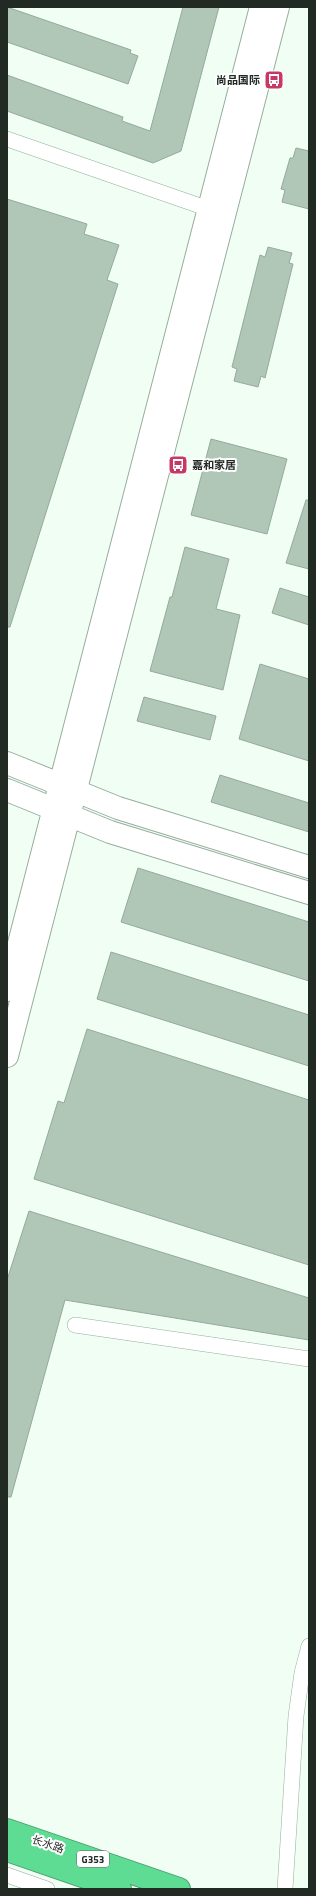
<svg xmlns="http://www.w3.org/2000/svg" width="316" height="1896" font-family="'Titillium Web','Noto Sans SC',sans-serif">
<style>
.building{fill:#b0c6b6;stroke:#94aa9b}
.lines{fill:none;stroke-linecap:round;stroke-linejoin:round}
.street-casing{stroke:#97ad9e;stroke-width:16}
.secondary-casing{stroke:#97ad9e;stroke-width:24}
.highway-casing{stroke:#499e6d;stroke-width:24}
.street{stroke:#fff;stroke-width:15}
.secondary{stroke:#fff;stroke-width:22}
.highway{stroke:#5edc94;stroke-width:22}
.labels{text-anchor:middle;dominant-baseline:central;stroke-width:4;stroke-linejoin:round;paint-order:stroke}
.shield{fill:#fff;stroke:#646a66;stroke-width:1}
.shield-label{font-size:10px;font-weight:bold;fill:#222a24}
.poi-label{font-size:11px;font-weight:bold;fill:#222a24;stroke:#fff;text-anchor:end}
.street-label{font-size:11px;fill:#222a24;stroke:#fff}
</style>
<rect width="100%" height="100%" fill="#f0fef4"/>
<!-- building -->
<path class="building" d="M 7,7 L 131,50 L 130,53 L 138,56 L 128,84 L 7,42 Z
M 183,7 L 219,7 L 181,151 L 153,163 L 7,111 L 7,75 L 123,117 L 122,121 L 150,131 Z
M 296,148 L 309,151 L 309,209 L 282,202 L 285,190 L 281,189 L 290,158 L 293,158 Z
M 7,199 L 87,224 L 84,234 L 119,245 L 107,280 L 118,284 L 10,627 L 7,627 Z
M 268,247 L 292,253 L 289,263 L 293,264 L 265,378 L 261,376 L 258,387 L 234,381 L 237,369 L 232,367 L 260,255 L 265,257 Z
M 211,439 L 287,459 L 267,534 L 191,515 Z
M 306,500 L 309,500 L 309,569 L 286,563 Z
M 185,547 L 229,559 L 216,609 L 240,615 L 223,690 L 150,671 L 170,597 L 172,597 Z
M 280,588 L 309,597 L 309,625 L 272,613 Z
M 260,664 L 309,679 L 309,761 L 239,739 Z
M 144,697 L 216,716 L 210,740 L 137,721 Z
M 220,775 L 309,803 L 309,832 L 211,802 Z
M 138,868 L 309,922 L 309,981 L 121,922 Z
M 111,952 L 309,1015 L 309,1066 L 97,999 Z
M 87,1029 L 309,1100 L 309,1265 L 34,1179 L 58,1101 L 64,1103 Z
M 29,1211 L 309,1298 L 309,1340 L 65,1300 L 11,1497 L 7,1497 L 7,1280 Z"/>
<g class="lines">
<!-- street casing -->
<g class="street-casing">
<path id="street" d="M 7,139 L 209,209
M 75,1325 L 309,1359
M 7,1875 L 47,1889
M 285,1889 L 296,1716 L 302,1673 L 309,1646"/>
</g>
<!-- secondary casing -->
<g class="secondary-casing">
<path id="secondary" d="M 7,763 L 118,808 L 309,867
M 7,790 L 110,832 L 309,893
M 7,990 L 261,7
M 7,1056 L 278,7"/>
</g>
<!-- highway casing -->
<g class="highway-casing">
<path id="highway" d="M 7,1830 L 179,1889
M 7,1850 L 120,1889"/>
</g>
<!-- street -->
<use href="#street" class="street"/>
<!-- secondary -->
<use href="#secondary" class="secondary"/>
<!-- highway -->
<use href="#highway" class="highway"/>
</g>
<!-- icons -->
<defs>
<g id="bus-square" transform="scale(1)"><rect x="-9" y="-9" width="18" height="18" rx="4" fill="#c63967" stroke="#fff"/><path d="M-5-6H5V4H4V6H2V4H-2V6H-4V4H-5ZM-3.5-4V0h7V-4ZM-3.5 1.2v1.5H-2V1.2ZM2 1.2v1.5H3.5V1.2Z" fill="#fff"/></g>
</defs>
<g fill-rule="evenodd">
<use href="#bus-square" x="274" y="80"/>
<use href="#bus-square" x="178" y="465"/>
</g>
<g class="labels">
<!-- shield labels -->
<rect class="shield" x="77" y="1851" width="32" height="16" rx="3"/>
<g class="shield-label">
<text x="93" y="1859">G353</text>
</g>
<!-- poi labels -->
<g class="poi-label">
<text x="260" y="80">尚品国际</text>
<text x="192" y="465" text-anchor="start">嘉和家居</text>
</g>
<!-- street labels -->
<g class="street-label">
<text transform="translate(48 1844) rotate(19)">长水路</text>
</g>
</g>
<!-- border -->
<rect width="316" height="1896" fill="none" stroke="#222a24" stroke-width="16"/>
</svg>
